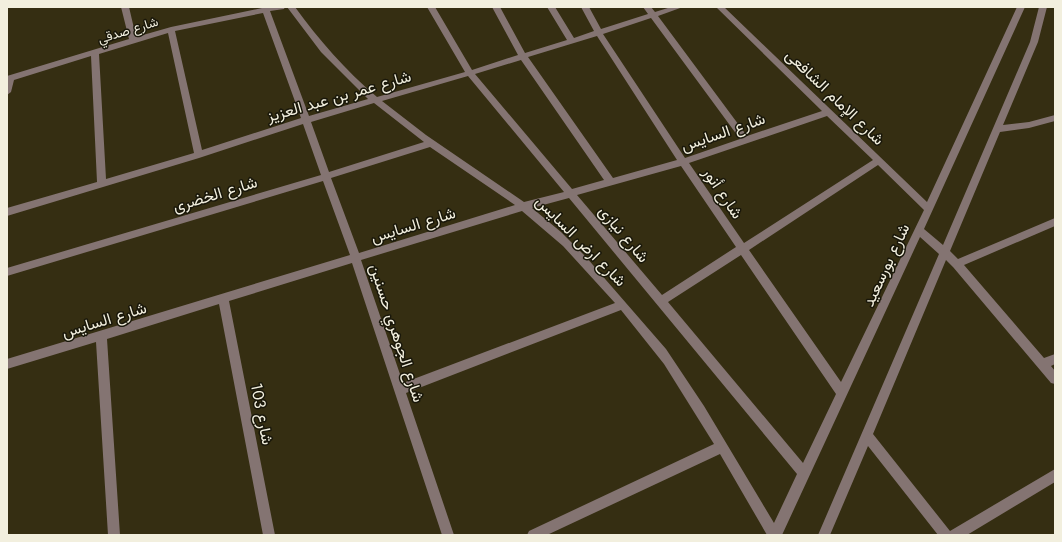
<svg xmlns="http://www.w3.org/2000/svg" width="1062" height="542" font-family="Jost,Vazirmatn,sans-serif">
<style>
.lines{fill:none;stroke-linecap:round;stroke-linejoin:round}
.minor{fill:#847472;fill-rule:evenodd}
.labels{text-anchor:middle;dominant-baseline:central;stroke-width:3;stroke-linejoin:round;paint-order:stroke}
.far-street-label{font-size:13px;fill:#f2efde;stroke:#19170a}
.street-label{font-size:16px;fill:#f2efde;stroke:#19170a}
</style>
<rect width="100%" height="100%" fill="#352e12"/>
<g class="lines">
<!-- minor -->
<path class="minor" d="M 121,7 L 129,7 L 136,37 L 171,27 L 262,8 L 261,7 L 285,7 L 284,9 L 270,11 L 309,116 L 368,99 L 321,52 L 287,7 L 295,7 C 319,40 345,70 377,97 L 465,72 L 427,7 L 435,7 L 472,70 L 518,55 L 492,7 L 500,7 L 525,53 L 567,40 L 547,7 L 555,7 L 574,38 L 594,31 L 581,7 L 589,7 L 601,29 L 648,14 L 643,7 L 651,7 L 655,12 L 671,7 L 683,7 L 658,16 L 747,136 L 822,111 L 716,7 L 724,7 L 927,202 L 1017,7 L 1025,7 L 924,229 L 943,245 L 1030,42 L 1039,7 L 1047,7 L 1038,42 L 1003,125 L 1029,122 L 1055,115 L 1055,121 L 1029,128 L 1000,132 L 950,251 L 958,259 L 1055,218 L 1055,226 L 964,265 L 1044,358 L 1055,354 L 1055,364 L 1051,366 L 1055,371 L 1055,384 L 1051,383 L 953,267 L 946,260 L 873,434 L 950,531 L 1055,469 L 1055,482 L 967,535 L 938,535 L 868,446 L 830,535 L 818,535 L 939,254 L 920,237 L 782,535 L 767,535 L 720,454 L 547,535 L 527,535 L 529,531 L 714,444 L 664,364 L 621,310 L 406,393 L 454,535 L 442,535 L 352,263 L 229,301 L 275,535 L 263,535 L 219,304 L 107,339 L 120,535 L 108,535 L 96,342 L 7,369 L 7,359 L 350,255 L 323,181 L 7,276 L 7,268 L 321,175 L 303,124 L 199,158 L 7,216 L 7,208 L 97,182 L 91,56 L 14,80 L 11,92 L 7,95 L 7,76 L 129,39 ZM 263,13 L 301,118 L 202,150 L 175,31 ZM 651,18 L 740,139 L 685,158 L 603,34 ZM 168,33 L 194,153 L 106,179 L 99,54 ZM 597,36 L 677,160 L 613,178 L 528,57 ZM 521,60 L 604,180 L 572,189 L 475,74 ZM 468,76 L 564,192 L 524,202 L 426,135 L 382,101 ZM 374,103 L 424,142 L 329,172 L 311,122 ZM 827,116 L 873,160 L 744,243 L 689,163 ZM 430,147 L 515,205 L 359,253 L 331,178 ZM 878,165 L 924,210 L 841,382 L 749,250 ZM 681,166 L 736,247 L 662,295 L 577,195 ZM 569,198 L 797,474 L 774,523 L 704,406 L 666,349 L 586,257 L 561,232 L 532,208 ZM 522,211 L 563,246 L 615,303 L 403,383 L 361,260 ZM 741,255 L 836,394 L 803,463 L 668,302 Z"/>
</g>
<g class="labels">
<!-- far-street labels -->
<g class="far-street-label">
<text transform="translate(128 30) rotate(-17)">شارع صدقي</text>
</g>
<!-- street labels -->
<g class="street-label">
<text transform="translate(339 96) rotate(-16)">شارع عمر بن عبد العزيز</text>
<text transform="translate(835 97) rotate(44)">شارع الإمام الشافعى</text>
<text transform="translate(723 132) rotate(-19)">شارع السايس</text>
<text transform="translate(723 193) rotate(56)">شارع أنور</text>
<text transform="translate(215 194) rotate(-17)">شارع الخضرى</text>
<text transform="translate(413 225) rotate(-17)">شارع السايس</text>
<text transform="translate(624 234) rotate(50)">شارع نيازى</text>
<text transform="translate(581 241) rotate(45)">شارع ارض السايس</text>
<text transform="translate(886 265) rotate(-65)">شارع بورسعيد</text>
<text transform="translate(104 320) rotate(-17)">شارع السايس</text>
<text transform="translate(397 333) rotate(72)">شارع الجوهري حسنين</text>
<text transform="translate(262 414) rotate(79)">شارع 103</text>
</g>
</g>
<!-- border -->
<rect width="1062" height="542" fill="none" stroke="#f2efde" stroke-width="16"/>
</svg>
